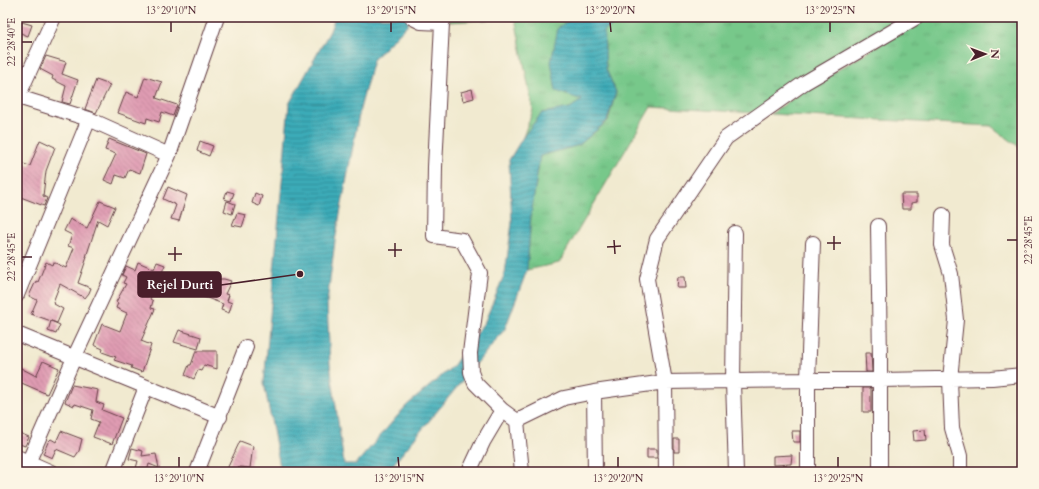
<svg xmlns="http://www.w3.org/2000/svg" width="1039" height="489" font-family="Cardo,serif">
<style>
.grass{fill:url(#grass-tufts);stroke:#60745a}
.water{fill:url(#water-rules);stroke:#426572}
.building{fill:url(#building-back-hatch)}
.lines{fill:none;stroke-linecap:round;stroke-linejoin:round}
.minor-casing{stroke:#633d44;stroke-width:16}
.minor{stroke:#fff;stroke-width:14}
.ticks{fill:none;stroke:#4a1f2b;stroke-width:1.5}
.leader{fill:none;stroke:#4a1f2b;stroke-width:1.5}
.callout-dot{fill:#4a1f2b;stroke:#fcf5e5;stroke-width:1.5}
.callout{fill:#4a1f2b;stroke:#4a1f2b;stroke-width:1.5}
.callout-label{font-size:13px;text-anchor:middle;font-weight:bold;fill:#fff}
.neatline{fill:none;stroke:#4a1f2b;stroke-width:1.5}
.ticks-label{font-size:10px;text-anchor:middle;fill:#4a1f2b}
</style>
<defs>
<pattern id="grass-tufts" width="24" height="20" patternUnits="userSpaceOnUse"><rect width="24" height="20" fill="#77c88a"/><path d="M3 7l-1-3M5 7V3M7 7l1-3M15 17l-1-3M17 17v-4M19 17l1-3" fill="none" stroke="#68ab77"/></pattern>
<pattern id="water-rules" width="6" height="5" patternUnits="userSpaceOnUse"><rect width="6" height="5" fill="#3babb8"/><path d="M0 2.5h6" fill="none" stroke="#348b96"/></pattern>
<pattern id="building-back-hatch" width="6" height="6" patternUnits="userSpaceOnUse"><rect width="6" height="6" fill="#e09cb3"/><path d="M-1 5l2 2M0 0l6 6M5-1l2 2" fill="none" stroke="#b87f92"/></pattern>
</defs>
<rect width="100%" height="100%" fill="#fcf5e5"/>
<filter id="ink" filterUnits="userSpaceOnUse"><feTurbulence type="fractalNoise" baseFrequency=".025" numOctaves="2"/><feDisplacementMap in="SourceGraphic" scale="8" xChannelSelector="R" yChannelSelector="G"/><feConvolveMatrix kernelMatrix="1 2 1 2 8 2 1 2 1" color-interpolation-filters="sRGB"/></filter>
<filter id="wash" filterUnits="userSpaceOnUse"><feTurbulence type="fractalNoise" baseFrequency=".012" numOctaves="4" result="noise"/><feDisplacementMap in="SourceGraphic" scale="16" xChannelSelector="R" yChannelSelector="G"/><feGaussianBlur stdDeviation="0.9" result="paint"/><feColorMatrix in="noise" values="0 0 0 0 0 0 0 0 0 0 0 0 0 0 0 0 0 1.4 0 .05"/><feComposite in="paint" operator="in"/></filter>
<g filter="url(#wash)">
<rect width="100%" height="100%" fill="#f1ead0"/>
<!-- grass -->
<path class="grass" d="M 454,17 L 573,17 L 558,28 L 582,100 L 570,108 L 542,113 L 523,137 L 533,110 L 515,18 L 448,22 Z
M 626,17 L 907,17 L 756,113 L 651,107 L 559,263 L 527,270 L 531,215 L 540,156 L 579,145 L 608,121 L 616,92 L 606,69 L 604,31 Z
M 926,17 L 1022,17 L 1022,149 L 991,126 L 771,114 L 808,88 Z"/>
<!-- water -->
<path class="water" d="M 335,17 L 412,17 L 407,25 L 373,60 L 360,109 L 335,241 L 327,303 L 330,364 L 344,464 L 356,464 L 406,406 L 453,366 L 485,321 L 505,273 L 512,223 L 509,160 L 523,137 L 542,113 L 570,108 L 582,100 L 556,91 L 551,62 L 558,28 L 573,17 L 626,17 L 604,31 L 606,69 L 616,92 L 607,121 L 579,145 L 540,156 L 531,215 L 527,270 L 505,329 L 387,472 L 281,472 L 264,383 L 289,104 L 330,31 Z"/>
<g id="blocks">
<!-- building -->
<path class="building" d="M 22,22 L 32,25 L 28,36 L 18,32 Z
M 46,56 L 66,62 L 62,74 L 78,80 L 70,104 L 62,102 L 66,86 L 52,79 L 53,76 L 40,69 Z
M 145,77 L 162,82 L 156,98 L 177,105 L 173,116 L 162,112 L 159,122 L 147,118 L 146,123 L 118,113 L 126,92 L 138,97 Z
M 96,80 L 110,85 L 96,113 L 85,109 Z
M 472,89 L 474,98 L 463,101 L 461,92 Z
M 109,139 L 146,154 L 140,173 L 129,169 L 125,178 L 116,175 L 113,184 L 104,180 L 116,154 L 105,150 Z
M 40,140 L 55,147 L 46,171 L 43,196 L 47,198 L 44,206 L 18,196 L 21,188 L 17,187 L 17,162 L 30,166 Z
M 200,141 L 213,146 L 209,156 L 197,151 Z
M 168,187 L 187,195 L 179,221 L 171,219 L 176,205 L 163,199 Z
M 227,191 L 234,193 L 231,201 L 224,199 Z
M 255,193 L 262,196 L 259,206 L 252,203 Z
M 901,194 L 917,194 L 917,202 L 911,203 L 911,209 L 902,209 Z
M 100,201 L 115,207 L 107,225 L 98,220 L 86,257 L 87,257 L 78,283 L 91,288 L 89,293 L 85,298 L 60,284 L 53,302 L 55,303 L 54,304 L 63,309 L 57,323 L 31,314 L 37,300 L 29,296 L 36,281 L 38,282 L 46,262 L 52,265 L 53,262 L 66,268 L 74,248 L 68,246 L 72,235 L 64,231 L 70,219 L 87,228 Z
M 227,201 L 235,204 L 232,214 L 224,211 Z
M 237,213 L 246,215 L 242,227 L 232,225 Z
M 138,262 L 154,269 L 157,262 L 165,265 L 160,277 L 159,276 L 150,299 L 153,301 L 151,308 L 155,309 L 141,341 L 151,345 L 142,372 L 131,368 L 132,366 L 114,360 L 116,357 L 102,352 L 103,349 L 94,345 L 102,324 L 120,331 L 127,313 L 116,308 L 118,303 L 116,302 L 126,284 L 123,283 L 126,277 L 122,275 L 126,266 L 135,270 Z
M 678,277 L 685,277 L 686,288 L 677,288 Z
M 207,278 L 210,279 L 224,279 L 231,281 L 225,294 L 229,295 L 227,301 L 232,303 L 229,313 L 221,310 L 223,304 L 199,295 Z
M 51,321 L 60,325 L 56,334 L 48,331 Z
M 179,330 L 201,337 L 198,349 L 174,342 Z
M 196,351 L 217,351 L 217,369 L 204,365 L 201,371 L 198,370 L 194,379 L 185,375 L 189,365 L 191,365 Z
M 865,353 L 871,353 L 872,372 L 866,372 Z
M 43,361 L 59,368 L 47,394 L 17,381 L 17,366 L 36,376 Z
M 72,385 L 98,390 L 96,402 L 104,405 L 102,410 L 122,418 L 112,444 L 93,437 L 99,422 L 91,419 L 93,410 L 75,404 L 74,406 L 65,402 Z
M 863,388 L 871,388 L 871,412 L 863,412 Z
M 925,430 L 926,440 L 914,441 L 913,431 Z
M 61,431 L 82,439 L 79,451 L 75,457 L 56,449 L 52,458 L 43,454 L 48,442 L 51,439 L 56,442 Z
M 792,431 L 800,431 L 800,442 L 793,442 Z
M 17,432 L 29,437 L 25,446 L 17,443 Z
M 674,439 L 679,439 L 679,452 L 674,452 Z
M 240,441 L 253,446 L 250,468 L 239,467 L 237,472 L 234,472 L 227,469 Z
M 132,448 L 143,451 L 142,456 L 156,454 L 159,468 L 149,464 L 147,472 L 135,472 L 138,461 L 129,459 Z
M 647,449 L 657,449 L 657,458 L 647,458 Z
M 792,455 L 791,464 L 773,465 L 773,456 Z"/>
</g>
</g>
<g filter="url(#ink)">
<use href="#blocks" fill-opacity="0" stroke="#633d44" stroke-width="1"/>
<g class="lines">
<!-- minor casing -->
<g class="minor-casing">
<path id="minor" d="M 411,17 L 421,22 L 442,23
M 445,17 L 442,23 L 435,167 L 434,236 L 462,240 L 480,273 L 470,353 L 471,372 L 475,383 L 502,410 L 517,421 L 522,472
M 18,97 L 89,119 L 169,155
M 17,99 L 54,17
M 943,215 L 942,245 L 951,274 L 956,320 L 950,379 L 951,405 L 952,428 L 960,456 L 960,472
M 878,226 L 880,359 L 880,472
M 735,233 L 733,382 L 736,472
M 17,295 L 89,119
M 17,334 L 220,417
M 594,392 L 595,472
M 517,421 L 564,398 L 594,392 L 665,382 L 808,380 L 880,380 L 992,378 L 1022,375
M 17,457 L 51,472
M 24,472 L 74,358 L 169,155 L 217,17
M 113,472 L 146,387
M 197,472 L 246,347
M 469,472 L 483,442 L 502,410
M 666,472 L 665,382 L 647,279 L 657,239 L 726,138 L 804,83 L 917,17
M 808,472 L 808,380 L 813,243"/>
</g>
<!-- minor -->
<use href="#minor" class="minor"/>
</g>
</g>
<!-- ticks -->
<path class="ticks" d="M 171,22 L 171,32M 391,22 L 391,32M 610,22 L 611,32M 830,22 L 830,32M 22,42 L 32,42M 834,236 L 834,250M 614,240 L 615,254M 1007,240 L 1017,240M 395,243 L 395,257M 827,243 L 841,243M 175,247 L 175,261M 607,247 L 621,246M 388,250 L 402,250M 168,254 L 182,254M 22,257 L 32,257M 179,457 L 179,467M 398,457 L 399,467M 618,457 L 618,467M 838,457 L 838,467"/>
<!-- callouts -->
<path class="leader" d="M300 274L221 285"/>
<circle class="callout-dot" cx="300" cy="274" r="4"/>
<rect class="callout" x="138" y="272" width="83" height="25" rx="4"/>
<g class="callout-label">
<text x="180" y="289">Rejel Durti</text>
</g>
<!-- margin -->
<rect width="1039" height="489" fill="none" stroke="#fcf5e5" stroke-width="44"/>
<!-- north arrow -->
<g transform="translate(985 54) rotate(89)" stroke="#fcf5e5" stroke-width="3" paint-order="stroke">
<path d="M0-3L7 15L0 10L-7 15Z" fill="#4a1f2b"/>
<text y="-6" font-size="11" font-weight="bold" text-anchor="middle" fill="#4a1f2b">N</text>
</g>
<rect x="22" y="22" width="995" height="445" class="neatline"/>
<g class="ticks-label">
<text x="171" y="14">13°29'10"N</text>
<text x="391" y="14">13°29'15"N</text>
<text x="610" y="14">13°29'20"N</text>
<text x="830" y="14">13°29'25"N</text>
<text transform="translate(11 42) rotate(-90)" y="4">22°28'40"E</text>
<text transform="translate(1028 240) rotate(-90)" y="4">22°28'45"E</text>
<text transform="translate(11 257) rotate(-90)" y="4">22°28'45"E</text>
<text x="179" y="482">13°29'10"N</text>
<text x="399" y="482">13°29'15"N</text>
<text x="618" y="482">13°29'20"N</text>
<text x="838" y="482">13°29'25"N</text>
</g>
</svg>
